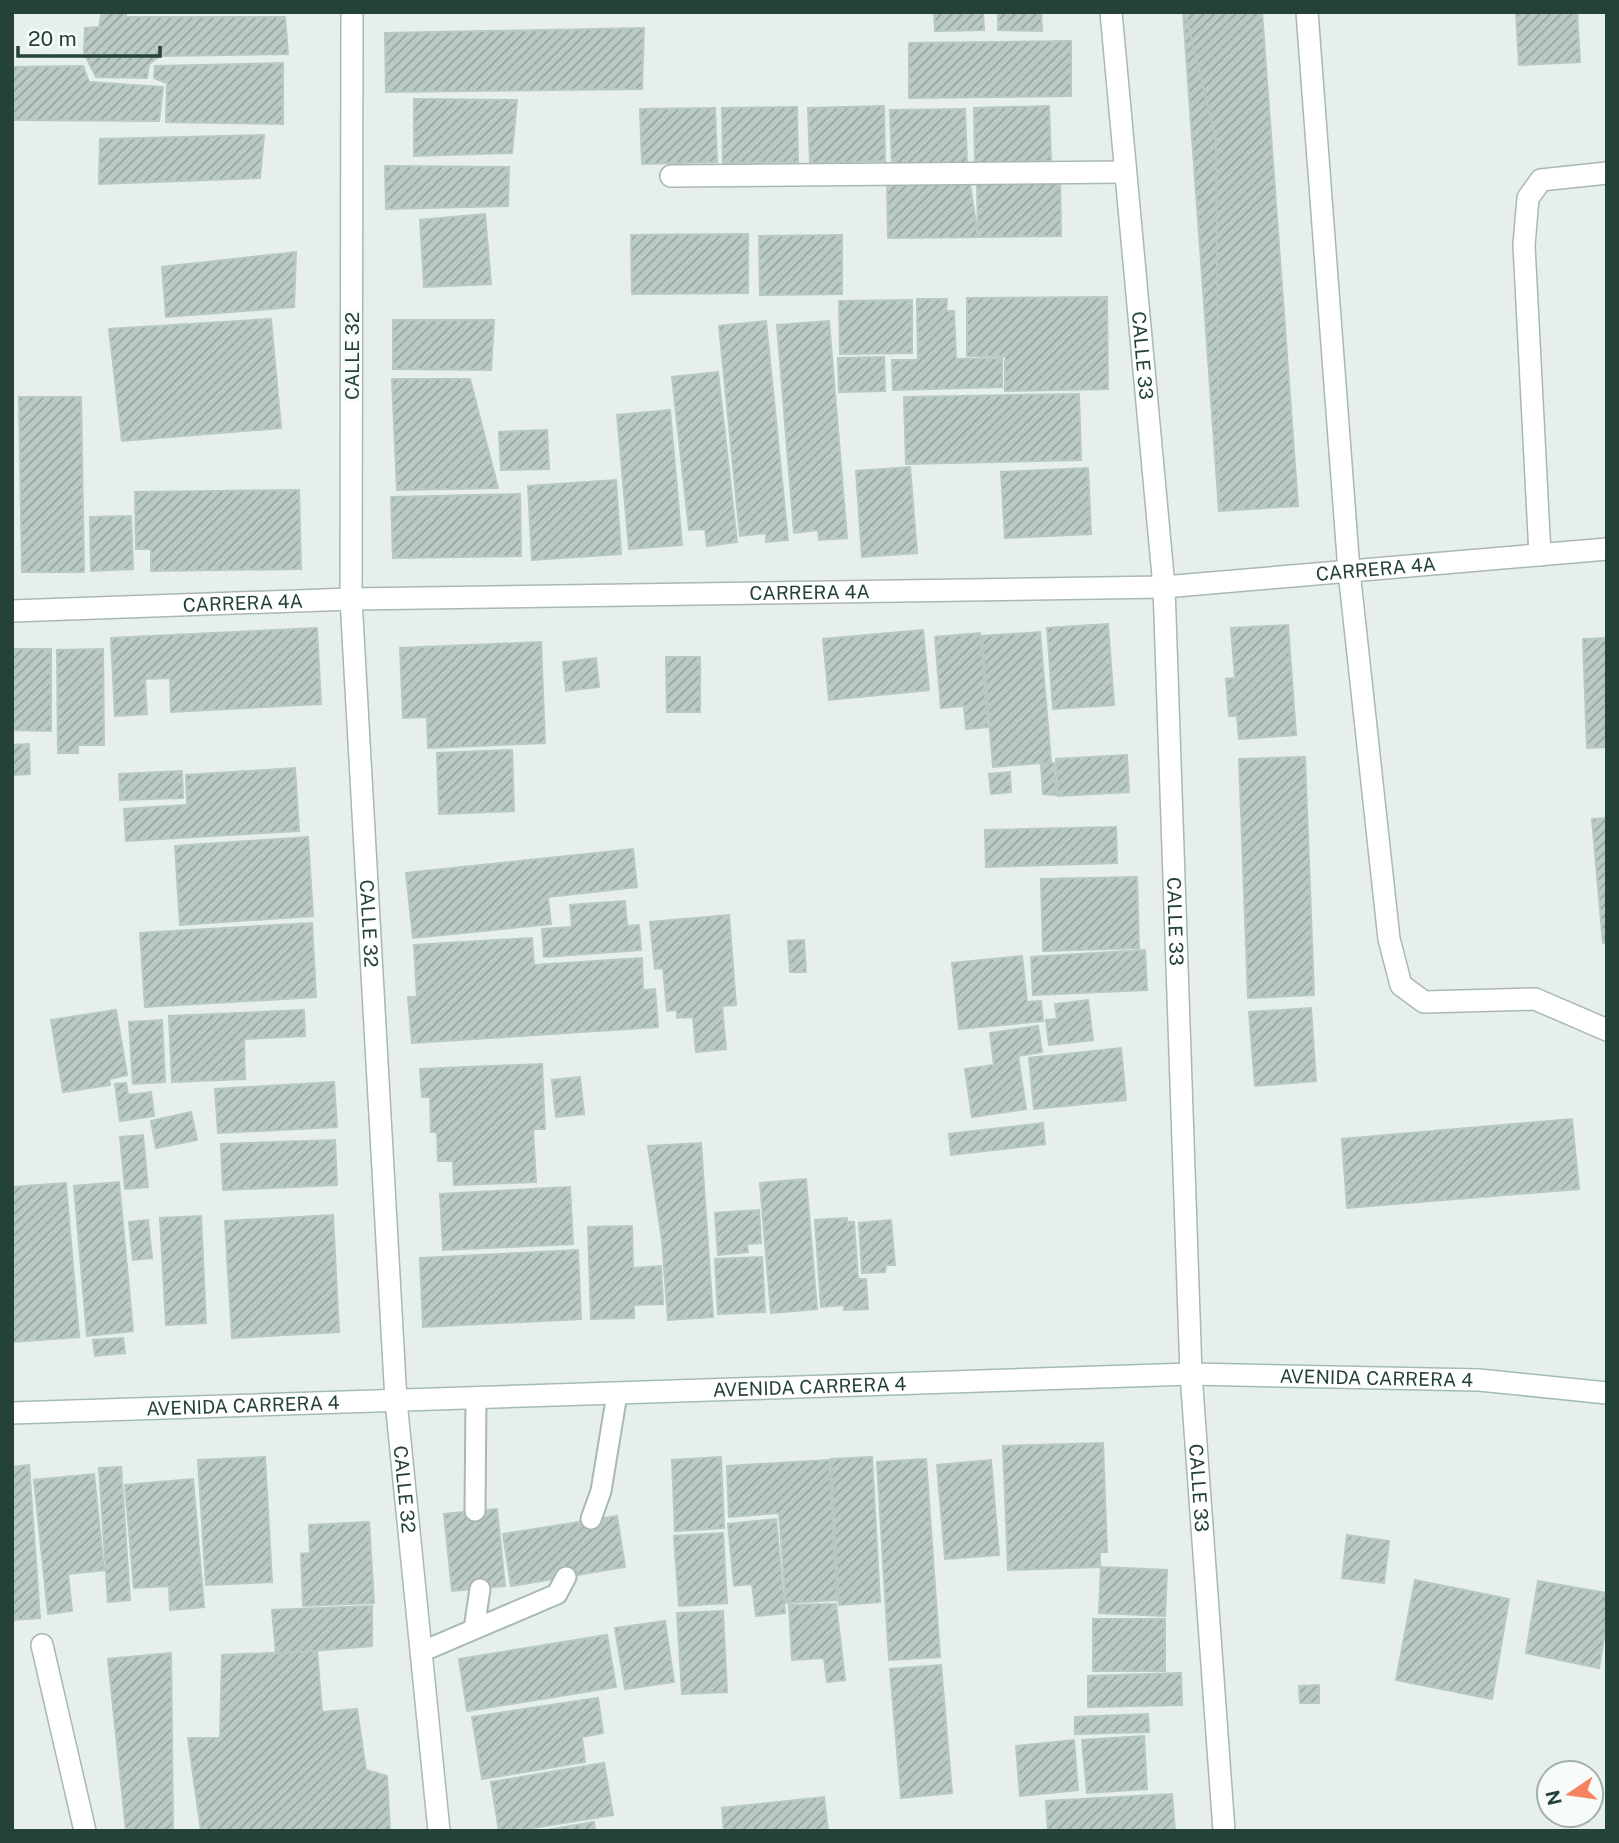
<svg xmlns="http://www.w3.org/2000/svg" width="1619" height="1843" font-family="'Public Sans',sans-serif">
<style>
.building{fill:url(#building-hatch);stroke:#b8c9c2;stroke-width:2}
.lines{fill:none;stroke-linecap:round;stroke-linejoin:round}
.lane-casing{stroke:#a8b8b2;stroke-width:23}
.street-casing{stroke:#a8b8b2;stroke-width:24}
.secondary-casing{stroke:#a4bbb3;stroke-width:24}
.lane{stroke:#fff;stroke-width:19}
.street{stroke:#fff;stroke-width:21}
.secondary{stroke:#fff;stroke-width:21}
.labels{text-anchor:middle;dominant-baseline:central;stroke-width:6;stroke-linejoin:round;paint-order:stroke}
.street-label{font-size:19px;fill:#24423a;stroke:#f7fbf9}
</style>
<defs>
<pattern id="building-hatch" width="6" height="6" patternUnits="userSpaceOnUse" patternTransform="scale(1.75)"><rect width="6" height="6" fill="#bbcac4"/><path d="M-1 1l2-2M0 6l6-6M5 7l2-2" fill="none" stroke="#98a6a0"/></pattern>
</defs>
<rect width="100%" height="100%" fill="#e6efeb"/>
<!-- building -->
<path class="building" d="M 102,12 L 126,12 L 126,17 L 285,17 L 288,54 L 160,56 L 149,64 L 147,78 L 96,77 L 84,53 L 85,28 L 99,27 Z
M 934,12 L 983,12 L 984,30 L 935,31 Z
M 998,12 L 1041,12 L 1042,31 L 998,30 Z
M 1183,12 L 1262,12 L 1298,506 L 1219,511 Z
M 1185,12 L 1262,12 L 1298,506 L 1219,511 L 1216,139 Z
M 1516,12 L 1577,12 L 1580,62 L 1519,65 Z
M 644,28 L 642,89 L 386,92 L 385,33 Z
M 1071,41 L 1071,96 L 909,98 L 909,43 Z
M 283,63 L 283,124 L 166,122 L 167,83 L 154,78 L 155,66 Z
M 83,66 L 89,82 L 163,87 L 159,121 L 12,120 L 12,67 Z
M 414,99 L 517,100 L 512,153 L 414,156 Z
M 884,106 L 885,161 L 810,163 L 808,108 Z
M 1049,106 L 1051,161 L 975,163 L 974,108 Z
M 797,107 L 798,162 L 723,163 L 722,108 Z
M 715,108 L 717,162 L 642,164 L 640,109 Z
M 965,109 L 967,163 L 892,165 L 890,110 Z
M 264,135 L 260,178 L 99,184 L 100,139 Z
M 385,166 L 509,167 L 508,206 L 386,209 Z
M 1060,176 L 1061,236 L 978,237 L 977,177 Z
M 969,178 L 978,237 L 888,238 L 887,179 Z
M 485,214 L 491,284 L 424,287 L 420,220 Z
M 748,234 L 748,293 L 632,294 L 631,235 Z
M 842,235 L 842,294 L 760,295 L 759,236 Z
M 296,252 L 294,307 L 166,317 L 162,267 Z
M 1107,297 L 1108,389 L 1005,391 L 1005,356 L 967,356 L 967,298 Z
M 917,299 L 947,299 L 946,311 L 954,311 L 956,359 L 1002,358 L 1002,387 L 893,390 L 892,360 L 918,360 Z
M 912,300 L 912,353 L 840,354 L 839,301 Z
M 271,319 L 281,428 L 122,441 L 109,329 Z
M 393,320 L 494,320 L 491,370 L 393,369 Z
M 766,321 L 788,540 L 766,542 L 766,533 L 740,536 L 719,326 Z
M 829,321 L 847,538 L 819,540 L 818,530 L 794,533 L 777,325 Z
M 884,357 L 885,391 L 839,392 L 838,358 Z
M 718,372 L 737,542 L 707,546 L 705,529 L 689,530 L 672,377 Z
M 392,379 L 470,379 L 498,488 L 397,490 Z
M 1079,394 L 1081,460 L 906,464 L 904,397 Z
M 19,397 L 81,397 L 84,572 L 22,572 Z
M 670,410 L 682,545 L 629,549 L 617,415 Z
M 547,430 L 549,469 L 501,470 L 499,432 Z
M 910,467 L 917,553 L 862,557 L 856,471 Z
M 1088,468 L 1091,534 L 1005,538 L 1001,472 Z
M 616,480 L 621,554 L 532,560 L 528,486 Z
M 299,490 L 301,569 L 151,571 L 151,549 L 136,549 L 135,492 Z
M 520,494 L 521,556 L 393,558 L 391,497 Z
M 131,516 L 133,569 L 91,571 L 90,517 Z
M 1108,624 L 1114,705 L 1053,709 L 1047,628 Z
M 1288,625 L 1296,735 L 1239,739 L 1237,716 L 1229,716 L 1226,679 L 1235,678 L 1231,628 Z
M 317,628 L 321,704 L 171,712 L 170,678 L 145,679 L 147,714 L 115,716 L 111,638 Z
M 923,630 L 929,690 L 829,700 L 823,639 Z
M 1040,632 L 1051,762 L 993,767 L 982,636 Z
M 980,633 L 988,727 L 966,729 L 964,706 L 941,708 L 935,637 Z
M 1607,638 L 1607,747 L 1587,748 L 1583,639 Z
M 541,642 L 545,743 L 428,748 L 427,717 L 403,718 L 400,648 Z
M 12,649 L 51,649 L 51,731 L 12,730 Z
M 103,649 L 104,745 L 78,745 L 78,753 L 58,753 L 57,650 Z
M 666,657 L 700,657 L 700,712 L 667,712 Z
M 596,658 L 599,687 L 566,691 L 563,662 Z
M 29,744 L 30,774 L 12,775 L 12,745 Z
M 512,750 L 514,811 L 439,814 L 437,753 Z
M 1127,755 L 1129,792 L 1058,796 L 1056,759 Z
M 1305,757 L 1314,995 L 1248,998 L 1239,759 Z
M 1054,763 L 1056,795 L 1043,794 L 1041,764 Z
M 295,768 L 299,831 L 126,841 L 124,809 L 187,805 L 186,775 Z
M 182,771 L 183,798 L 120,800 L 119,774 Z
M 1010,772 L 1011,792 L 991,794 L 989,774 Z
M 1607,818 L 1607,942 L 1603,943 L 1592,819 Z
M 1116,827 L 1117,863 L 986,867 L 985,830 Z
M 308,837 L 313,916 L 180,925 L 175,846 Z
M 633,849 L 637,887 L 548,897 L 551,924 L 413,938 L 406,873 Z
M 1137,877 L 1139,948 L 1043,951 L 1041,879 Z
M 625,901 L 627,926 L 639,925 L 641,950 L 544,957 L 542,929 L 572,927 L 570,905 Z
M 729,915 L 736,1005 L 722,1006 L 726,1049 L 696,1052 L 693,1017 L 677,1018 L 677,1010 L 667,1011 L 663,968 L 655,969 L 650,922 Z
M 312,923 L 316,997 L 145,1007 L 140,933 Z
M 532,938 L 534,965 L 642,958 L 643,990 L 655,989 L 658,1027 L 412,1043 L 408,997 L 417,997 L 414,945 Z
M 804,940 L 806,972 L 790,972 L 788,941 Z
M 1145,950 L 1147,990 L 1033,995 L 1031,957 Z
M 1022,956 L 1027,1002 L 1041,1001 L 1043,1021 L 959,1029 L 952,963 Z
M 1088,1000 L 1093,1040 L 1049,1045 L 1046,1020 L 1057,1019 L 1055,1004 Z
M 1311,1008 L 1316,1081 L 1255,1086 L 1249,1012 Z
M 116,1010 L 127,1075 L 109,1079 L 110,1085 L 63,1092 L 51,1020 Z
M 304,1010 L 305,1036 L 244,1039 L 245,1079 L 172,1082 L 169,1016 Z
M 162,1020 L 165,1082 L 133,1084 L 129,1022 Z
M 1038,1026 L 1042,1052 L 1018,1056 L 1026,1109 L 972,1117 L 965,1069 L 994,1065 L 990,1033 Z
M 1121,1048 L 1126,1100 L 1034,1109 L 1029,1058 Z
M 542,1064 L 545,1129 L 533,1129 L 536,1182 L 454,1185 L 453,1161 L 438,1161 L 437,1132 L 431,1132 L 430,1097 L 422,1097 L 420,1069 Z
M 580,1077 L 584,1114 L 556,1117 L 552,1080 Z
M 334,1082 L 337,1127 L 218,1133 L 215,1089 Z
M 126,1083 L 128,1095 L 151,1092 L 154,1116 L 120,1121 L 115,1084 Z
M 191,1112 L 197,1140 L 156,1148 L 151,1121 Z
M 1572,1119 L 1579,1189 L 1347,1208 L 1342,1139 Z
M 1043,1123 L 1045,1144 L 951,1155 L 949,1134 Z
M 143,1135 L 148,1187 L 125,1189 L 120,1137 Z
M 335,1140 L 337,1185 L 223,1190 L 221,1144 Z
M 701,1143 L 713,1317 L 668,1320 L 662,1240 L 648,1146 Z
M 806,1179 L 817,1309 L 771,1313 L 760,1183 Z
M 119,1182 L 133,1331 L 87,1336 L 74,1186 Z
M 66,1183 L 79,1337 L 12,1342 L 12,1187 Z
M 570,1187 L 573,1244 L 443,1250 L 440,1194 Z
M 759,1210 L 761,1243 L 747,1244 L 748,1252 L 718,1255 L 715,1213 Z
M 333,1215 L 339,1332 L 232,1338 L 225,1221 Z
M 201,1216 L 206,1323 L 166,1325 L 160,1218 Z
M 847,1218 L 847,1222 L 854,1222 L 858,1279 L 866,1279 L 868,1309 L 844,1310 L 844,1305 L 821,1307 L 815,1220 Z
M 148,1220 L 152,1258 L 133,1260 L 129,1222 Z
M 891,1220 L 895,1265 L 886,1265 L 885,1272 L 862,1273 L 859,1223 Z
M 632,1226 L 633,1268 L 661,1266 L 663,1304 L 634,1305 L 634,1318 L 591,1319 L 588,1227 Z
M 578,1250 L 581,1319 L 423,1327 L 420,1258 Z
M 762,1257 L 765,1312 L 718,1314 L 715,1259 Z
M 123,1338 L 125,1353 L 95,1356 L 93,1340 Z
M 1103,1443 L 1107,1552 L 1100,1552 L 1100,1567 L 1008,1570 L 1003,1446 Z
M 265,1457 L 272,1582 L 206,1585 L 198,1460 Z
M 721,1457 L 724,1528 L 675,1531 L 672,1460 Z
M 872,1457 L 880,1602 L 839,1605 L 831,1459 Z
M 926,1459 L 940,1657 L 889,1660 L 877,1462 Z
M 829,1460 L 837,1600 L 786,1603 L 779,1513 L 729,1517 L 727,1466 Z
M 991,1460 L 999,1555 L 945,1559 L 937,1465 Z
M 29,1465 L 40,1618 L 12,1620 L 12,1467 Z
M 121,1467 L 130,1600 L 108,1602 L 99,1468 Z
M 94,1474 L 104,1570 L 68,1574 L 72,1611 L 48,1614 L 34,1480 Z
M 193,1479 L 204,1607 L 170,1610 L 169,1586 L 134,1588 L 125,1485 Z
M 497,1509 L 505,1586 L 452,1591 L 444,1514 Z
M 617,1516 L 625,1567 L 511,1586 L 503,1534 Z
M 776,1519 L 785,1613 L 756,1616 L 752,1584 L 734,1586 L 728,1524 Z
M 369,1522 L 374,1603 L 303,1606 L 301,1554 L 310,1553 L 309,1525 Z
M 723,1533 L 727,1603 L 679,1606 L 674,1536 Z
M 1347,1535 L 1389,1541 L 1384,1583 L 1342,1578 Z
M 1101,1567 L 1167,1570 L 1165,1616 L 1099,1613 Z
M 1415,1580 L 1509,1599 L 1492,1699 L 1396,1680 Z
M 1538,1581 L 1607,1593 L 1607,1620 L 1599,1668 L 1526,1653 Z
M 836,1604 L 845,1680 L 827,1682 L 824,1658 L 792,1660 L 789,1605 Z
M 372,1606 L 372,1646 L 276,1654 L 272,1610 Z
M 723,1611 L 727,1692 L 682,1694 L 677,1613 Z
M 1093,1619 L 1165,1619 L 1165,1671 L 1093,1671 Z
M 665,1621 L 674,1682 L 625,1689 L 615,1628 Z
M 607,1635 L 616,1687 L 467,1711 L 459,1659 Z
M 317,1651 L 322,1712 L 357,1709 L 366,1770 L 387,1776 L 390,1831 L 201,1831 L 188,1738 L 220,1738 L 222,1655 Z
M 171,1653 L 173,1831 L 126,1831 L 108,1659 Z
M 941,1665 L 952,1793 L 901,1798 L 890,1669 Z
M 1181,1673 L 1182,1705 L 1088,1707 L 1088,1676 Z
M 1319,1685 L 1319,1703 L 1300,1703 L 1299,1686 Z
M 598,1698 L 603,1733 L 582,1737 L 585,1762 L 482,1779 L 472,1717 Z
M 1148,1714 L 1149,1732 L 1075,1734 L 1075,1717 Z
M 1144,1736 L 1147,1789 L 1087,1793 L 1082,1740 Z
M 1074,1740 L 1078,1790 L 1020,1796 L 1016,1746 Z
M 604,1763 L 613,1815 L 514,1831 L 499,1831 L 491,1782 Z
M 1172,1794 L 1175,1831 L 1048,1831 L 1046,1801 Z
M 824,1797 L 828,1831 L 724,1831 L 722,1808 Z
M 594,1822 L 595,1831 L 541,1831 Z"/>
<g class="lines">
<!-- lane casing -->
<g class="lane-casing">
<path id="lane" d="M 475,1511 L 476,1398
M 591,1519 L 601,1491 L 617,1394
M 474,1629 L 480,1589
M 421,1652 L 557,1594 L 566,1577"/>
</g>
<!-- street casing -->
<g class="street-casing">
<g id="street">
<path id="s1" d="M 352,12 L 351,599 L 396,1401 L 439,1831"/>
<path id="s2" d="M 1111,12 L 1164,587 L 1191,1374 L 1224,1831"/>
<path d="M 1307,12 L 1349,571 L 1389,939 L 1401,985 L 1424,1002 L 1535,999 L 1607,1030"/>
<path d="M 671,176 L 1125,172"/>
<path d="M 1540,555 L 1524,245 L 1528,198 L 1541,180 L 1607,173"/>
<path id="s3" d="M 12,611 L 351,599 L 1164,587 L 1607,549"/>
<path d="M 42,1645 L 85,1831"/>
</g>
</g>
<!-- secondary casing -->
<g class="secondary-casing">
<g id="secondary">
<path id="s4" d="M 12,1413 L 1191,1374 L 1479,1380 L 1607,1393"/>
</g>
</g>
<!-- lane -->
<use href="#lane" class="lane"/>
<!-- street -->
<use href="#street" class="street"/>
<!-- secondary -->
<use href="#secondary" class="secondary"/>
</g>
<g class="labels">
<!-- street labels -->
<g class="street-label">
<text stroke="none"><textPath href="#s2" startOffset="345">CALLE 33</textPath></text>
<text transform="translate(352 356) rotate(-90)">CALLE 32</text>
<text stroke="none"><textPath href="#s3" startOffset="1365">CARRERA 4A</textPath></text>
<text stroke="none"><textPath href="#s3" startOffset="798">CARRERA 4A</textPath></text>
<text stroke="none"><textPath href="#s3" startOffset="231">CARRERA 4A</textPath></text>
<text stroke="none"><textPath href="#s2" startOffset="912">CALLE 33</textPath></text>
<text stroke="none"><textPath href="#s1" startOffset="912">CALLE 32</textPath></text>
<text stroke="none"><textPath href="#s4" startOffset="1365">AVENIDA CARRERA 4</textPath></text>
<text stroke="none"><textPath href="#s4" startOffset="798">AVENIDA CARRERA 4</textPath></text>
<text stroke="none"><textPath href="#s4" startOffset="231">AVENIDA CARRERA 4</textPath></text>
<text stroke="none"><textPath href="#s2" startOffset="1479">CALLE 33</textPath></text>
<text stroke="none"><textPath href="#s1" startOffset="1479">CALLE 32</textPath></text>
</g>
</g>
<!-- border -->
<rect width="1619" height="1843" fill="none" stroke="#24423a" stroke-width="28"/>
<!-- north arrow -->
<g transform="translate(1570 1794) rotate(257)"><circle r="33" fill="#f7fbf9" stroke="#a3b1ad" stroke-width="2"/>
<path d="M0-5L12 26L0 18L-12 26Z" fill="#f4845f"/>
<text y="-10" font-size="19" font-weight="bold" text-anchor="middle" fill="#24423a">N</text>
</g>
<!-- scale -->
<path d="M18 46v10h142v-10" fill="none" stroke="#24423a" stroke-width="3.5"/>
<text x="28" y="46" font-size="21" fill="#24423a" stroke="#f7fbf9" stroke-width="5" paint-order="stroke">20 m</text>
</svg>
